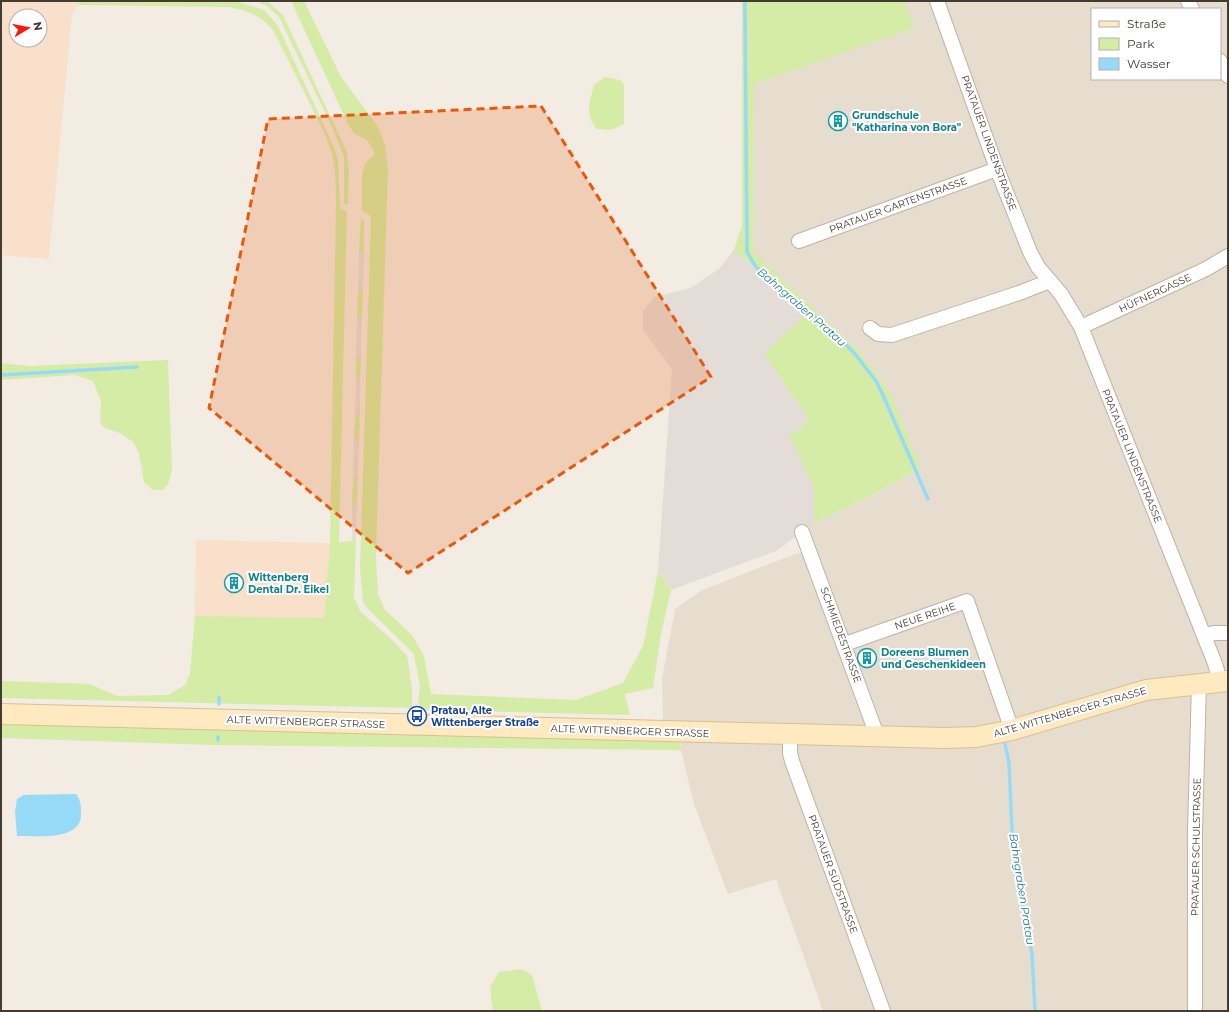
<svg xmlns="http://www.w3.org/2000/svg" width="1229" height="1012" font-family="Montserrat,sans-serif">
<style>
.residential{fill:#e7ddcf;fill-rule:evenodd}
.commercial{fill:#f8e0ca;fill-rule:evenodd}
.industrial{fill:#e4ddd7}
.green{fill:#d4eca6}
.parking{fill:#e3dfdb}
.water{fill:#97daf7}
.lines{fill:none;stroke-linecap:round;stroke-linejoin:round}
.stream{stroke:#97daf7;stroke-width:3.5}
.street-casing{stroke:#bfb3a4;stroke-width:16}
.secondary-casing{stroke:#dabf8f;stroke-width:22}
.street{stroke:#fff;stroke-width:14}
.secondary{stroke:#ffe9c0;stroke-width:20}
.marked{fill:#e8590c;fill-opacity:0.2;stroke:#e8590c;stroke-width:3;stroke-dasharray:8 5;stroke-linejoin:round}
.labels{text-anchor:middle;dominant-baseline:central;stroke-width:4;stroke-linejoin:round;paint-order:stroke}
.culture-label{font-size:10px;font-weight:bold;fill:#0d838f;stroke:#fff;text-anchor:start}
.street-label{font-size:10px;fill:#453b32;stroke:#fff}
.transit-label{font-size:10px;font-weight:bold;fill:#164399;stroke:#fff;text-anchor:start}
.water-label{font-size:11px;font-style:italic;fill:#207ea9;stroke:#fff}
</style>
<rect width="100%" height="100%" fill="#f3ece2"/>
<!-- residential -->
<path class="residential" d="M 754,1 L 1228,1 L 1228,1011 L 823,1011 L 776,879 L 728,894 L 694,804 L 681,750 L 679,722 L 663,720 L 662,679 L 675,609 L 702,590 L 803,551 L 802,532 L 814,523 L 873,495 L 921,468 L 890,392 L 859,351 L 753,253 ZM 1092,9 L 1220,9 L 1220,79 L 1092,79 Z"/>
<!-- commercial -->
<path class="commercial" d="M 1,1 L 77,1 L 78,5 L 72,15 L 49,259 L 1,255 ZM 16,16 L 40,16 L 40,40 L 16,40 Z
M 196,540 L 330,543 L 324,619 L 195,616 Z"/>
<!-- industrial -->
<path class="industrial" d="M 734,250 L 808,312 L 764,354 L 807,416 L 805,427 L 790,434 L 814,488 L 814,523 L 776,551 L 671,590 L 658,571 L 672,369 L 643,330 L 643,311 L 654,297 L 690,288 L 719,269 Z"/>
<!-- green -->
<path class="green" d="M 77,1 L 239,2 L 264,10 L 277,24 L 334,147 L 338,159 L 340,208 L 347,212 L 339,542 L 352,541 L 356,539 L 354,597 L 360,611 L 391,639 L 407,656 L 412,688 L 412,708 L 1,698 L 1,681 L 90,684 L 117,696 L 168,695 L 185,685 L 190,673 L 195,616 L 324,618 L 330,543 L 336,201 L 335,171 L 332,154 L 325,134 L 273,30 C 258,14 249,11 228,7 L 78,5 Z
M 256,1 L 267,1 L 283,15 L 347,152 L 349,172 L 348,205 L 344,204 L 344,157 L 333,129 L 279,17 L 267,6 Z
M 291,1 L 304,1 L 341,77 L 377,125 L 385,145 L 388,169 L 376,557 L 378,594 L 385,610 L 412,635 L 424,656 L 431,694 L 576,700 L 623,683 L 643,646 L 658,571 L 671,590 L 661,634 L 653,688 L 625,694 L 630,715 L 425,710 L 420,709 L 418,700 L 420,687 L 414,654 L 367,608 L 363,602 L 360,568 L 371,216 L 362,211 L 362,175 L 365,163 L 375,154 L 367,140 L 355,134 L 349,126 Z
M 742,1 L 904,1 L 914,28 L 754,84 L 753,252 L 859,351 L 890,392 L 921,468 L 872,495 L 814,523 L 814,488 L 789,434 L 805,427 L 807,416 L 764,354 L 808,312 L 734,250 L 742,225 Z
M 605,77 L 620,80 L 624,85 L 624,124 L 611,130 L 597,129 C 584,114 590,102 594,85 Z
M 361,218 L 364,220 L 364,252 L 359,250 Z
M 363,289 L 362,318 L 357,317 L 358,293 Z
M 361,357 L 360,381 L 356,375 L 356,358 Z
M 168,360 L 172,470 L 168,484 L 163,490 L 153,490 L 144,482 L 139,453 L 133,442 L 122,434 L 103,427 L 100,421 L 101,401 L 93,381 L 75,375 L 1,380 L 1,363 L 29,366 Z
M 360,412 L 359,443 L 354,438 L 355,417 Z
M 358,475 L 357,504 L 352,501 L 353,481 Z
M 1,720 L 680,741 L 681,750 L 214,745 L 1,738 Z
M 521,969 L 532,975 L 542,1011 L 493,1011 L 490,987 L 499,972 Z"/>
<!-- parking -->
<path class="parking" d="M 359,250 L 364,252 L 363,289 L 358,293 Z
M 357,317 L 362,318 L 361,357 L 356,358 Z
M 356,375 L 360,381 L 360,412 L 355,417 Z
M 354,438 L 359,443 L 358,475 L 353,481 Z
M 352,501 L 357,504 L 356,539 L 352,541 Z"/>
<!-- water -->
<path class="water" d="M 76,794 C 81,801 81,806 81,815 C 81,841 35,836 17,836 L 15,812 L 17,799 L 24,795 Z"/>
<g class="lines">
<!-- stream -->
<path class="stream" d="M 745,1 L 747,252 L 756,267 L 839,337 L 855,354 L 876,381 L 883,395 L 928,499
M 1,375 L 137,367
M 219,704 L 219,697
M 218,737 L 218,740
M 1005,744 L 1009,763 L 1013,853 L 1032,954 L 1035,1011"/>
<!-- street casing -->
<g class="street-casing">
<path id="street" d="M 937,1 L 997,169 L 1030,252 L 1038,267 L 1061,294 L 1081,327 L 1214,661 L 1217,670 L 1218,682
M 1188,1 L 1192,9
M 1220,61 L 1228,76
M 799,241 L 997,169
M 1081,327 L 1206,269 L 1228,256
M 870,328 L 878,334 L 892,335 L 1019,293 L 1050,281
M 802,532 L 878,738
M 1204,636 L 1214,633 L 1228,633
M 845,644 L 967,601 L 1012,730
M 790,735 L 790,753 L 792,761 L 883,1011
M 1195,1011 L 1195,831 L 1199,683"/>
</g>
<!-- secondary casing -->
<g class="secondary-casing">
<path id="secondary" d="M 1,714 L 944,738 L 976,737 L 1012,730 L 1146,690 L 1228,681"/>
</g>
<!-- street -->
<use href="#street" class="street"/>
<!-- secondary -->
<use href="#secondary" class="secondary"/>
</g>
<!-- marked area -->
<path class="marked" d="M 541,106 L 711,377 L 408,573 L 209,408 L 268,119 Z"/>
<!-- icons -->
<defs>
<g id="building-ring" transform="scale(1)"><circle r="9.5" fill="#fff" stroke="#0f9aa8" stroke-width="1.5"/><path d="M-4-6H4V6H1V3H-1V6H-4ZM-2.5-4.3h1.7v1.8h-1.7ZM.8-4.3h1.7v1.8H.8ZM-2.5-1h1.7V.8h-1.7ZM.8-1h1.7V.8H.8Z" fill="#0f9aa8"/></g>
<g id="bus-ring" transform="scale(1)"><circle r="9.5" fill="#fff" stroke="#1a4fb4" stroke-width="1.5"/><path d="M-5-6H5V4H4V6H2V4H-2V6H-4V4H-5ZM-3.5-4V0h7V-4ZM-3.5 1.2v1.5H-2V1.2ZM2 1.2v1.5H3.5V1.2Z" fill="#1a4fb4"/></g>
</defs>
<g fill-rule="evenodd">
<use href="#building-ring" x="838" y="121"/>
<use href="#building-ring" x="234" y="583"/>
<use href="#building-ring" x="867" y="658"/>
<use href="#bus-ring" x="417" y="716"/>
</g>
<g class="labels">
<!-- culture labels -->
<g class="culture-label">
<text x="852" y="115">Grundschule<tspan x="852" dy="12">"Katharina von Bora"</tspan></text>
<text x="248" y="577">Wittenberg<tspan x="248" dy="12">Dental Dr. Eikel</tspan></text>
<text x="881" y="652">Doreens Blumen<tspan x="881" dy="12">und Geschenkideen</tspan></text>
</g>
<!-- street labels -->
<g class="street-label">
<text transform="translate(989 143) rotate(70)">PRATAUER LINDENSTRASSE</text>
<text transform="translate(898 205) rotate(-20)">PRATAUER GARTENSTRASSE</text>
<text transform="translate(1155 293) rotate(-25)">HÜFNERGASSE</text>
<text transform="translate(1132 456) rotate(68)">PRATAUER LINDENSTRASSE</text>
<text transform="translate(925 616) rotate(-19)">NEUE REIHE</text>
<text transform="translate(841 635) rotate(70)">SCHMIEDESTRASSE</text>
<text transform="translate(1070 712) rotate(-16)">ALTE WITTENBERGER STRASSE</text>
<text transform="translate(306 722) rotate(2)">ALTE WITTENBERGER STRASSE</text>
<text transform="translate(630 731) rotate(2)">ALTE WITTENBERGER STRASSE</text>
<text transform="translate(1196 847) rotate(-89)">PRATAUER SCHULSTRASSE</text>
<text transform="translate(833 874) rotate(70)">PRATAUER SÜDSTRASSE</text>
</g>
<!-- transit labels -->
<g class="transit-label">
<text x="431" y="710">Pratau, Alte<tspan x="431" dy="12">Wittenberger Straße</tspan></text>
</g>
<!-- water labels -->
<g class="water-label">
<text transform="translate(802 307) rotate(41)">Bahngraben Pratau</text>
<text transform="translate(1022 889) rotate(81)">Bahngraben Pratau</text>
</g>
</g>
<!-- border -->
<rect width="1229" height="1012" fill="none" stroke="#453b32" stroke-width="4"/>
<!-- legend -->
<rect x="1091" y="8" width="130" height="72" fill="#ffffff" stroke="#b5b1ad"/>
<rect x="1099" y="21" width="20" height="6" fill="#ffe9c0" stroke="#b5b1ad"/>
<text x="1127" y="28" font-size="12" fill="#453b32">Straße</text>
<rect x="1099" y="38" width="20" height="12" fill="#d4eca6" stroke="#b5b1ad"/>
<text x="1127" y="48" font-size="12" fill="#453b32">Park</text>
<rect x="1099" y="58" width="20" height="12" fill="#97daf7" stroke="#b5b1ad"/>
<text x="1127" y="68" font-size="12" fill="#453b32">Wasser</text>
<!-- north arrow -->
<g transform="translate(28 28) rotate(80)"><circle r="19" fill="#ffffff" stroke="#b5b1ad"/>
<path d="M0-3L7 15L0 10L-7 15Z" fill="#ff170d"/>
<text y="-6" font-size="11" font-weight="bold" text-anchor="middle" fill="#453b32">N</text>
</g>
</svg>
